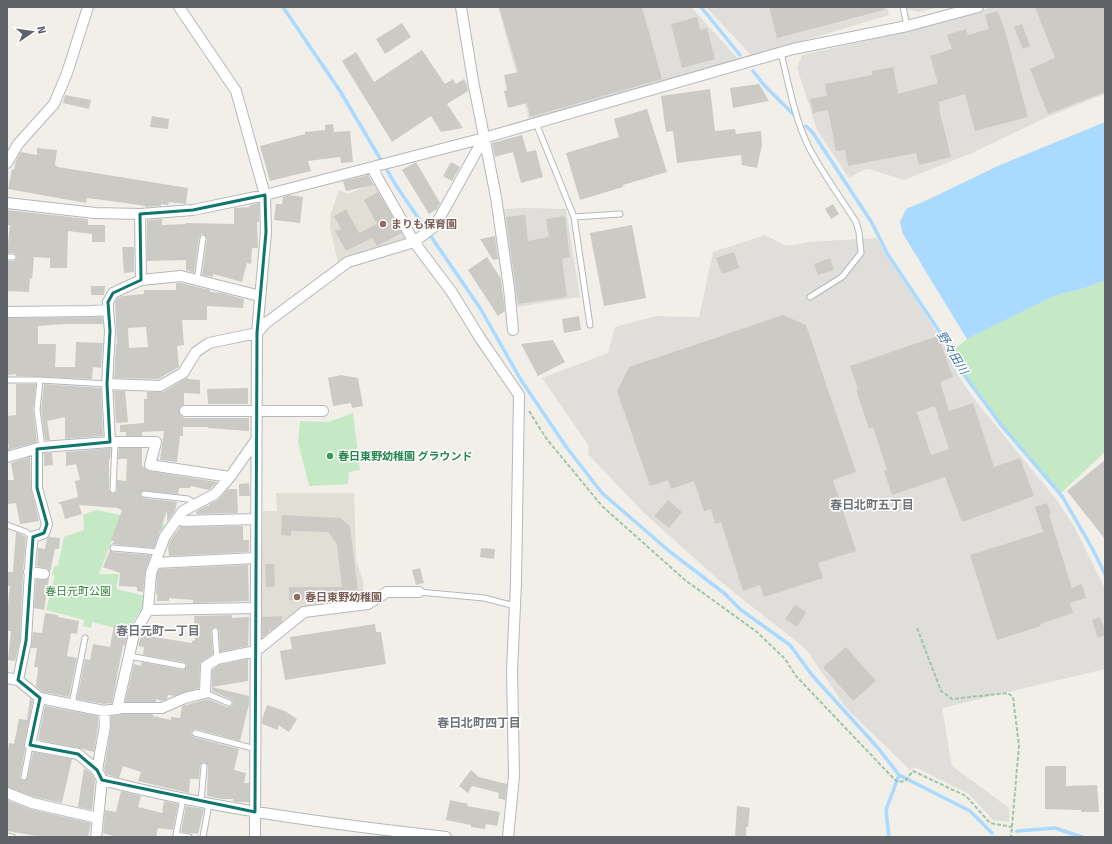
<svg xmlns="http://www.w3.org/2000/svg" width="1112" height="844" font-family="Signika,'Noto Sans JP',sans-serif">
<style>
.industrial{fill:#e0deda}
.education{fill:#e1ded6}
.green{fill:#c5e8c5}
.water{fill:#aadaff}
.lines{fill:none;stroke-linecap:round;stroke-linejoin:round}
.stream{stroke:#aadaff;stroke-width:3.5}
.building{fill:#cccac5;fill-rule:evenodd}
.lane-casing{stroke:#b5b8bc;stroke-width:7}
.street-casing{stroke:#b5b8bc;stroke-width:12}
.path{stroke:#9cc7a9;stroke-width:2;stroke-dasharray:4 2;stroke-linecap:butt}
.lane{stroke:#fff;stroke-width:5}
.street{stroke:#fff;stroke-width:10}
.marked{fill:none;stroke:#0f766e;stroke-width:3;stroke-linejoin:round}
.education-dot{fill:#8d6e63;stroke:#fff;stroke-width:1.5}
.leisure-dot{fill:#2e9e5b;stroke:#fff;stroke-width:1.5}
.labels{text-anchor:middle;dominant-baseline:central;stroke-width:3;stroke-linejoin:round;paint-order:stroke}
.education-label{font-size:11px;font-weight:bold;fill:#785e54;stroke:#fff;text-anchor:start}
.leisure-label{font-size:11px;font-weight:bold;fill:#27864d;stroke:#fff;text-anchor:start}
.park-label{font-size:11px;fill:#348238;stroke:#fff}
.water-label{font-size:12px;font-style:italic;fill:#4174aa;stroke:#fff}
.neighbourhood-label{font-size:12px;font-weight:bold;fill:#70757a;stroke:#fff}
</style>
<rect width="100%" height="100%" fill="#f1efe8"/>
<!-- industrial -->
<path class="industrial" d="M 498,7 L 691,7 L 739,60 L 529,119 Z
M 706,7 L 887,7 L 889,15 L 752,56 Z
M 907,7 L 939,7 L 919,12 L 907,9 Z
M 993,7 L 1105,7 L 1105,94 L 1045,118 L 972,153 L 904,180 L 869,169 L 861,171 L 849,178 L 817,130 L 797,68 L 802,55 L 865,41 Z
M 524,208 L 566,209 L 580,297 L 516,307 L 502,209 Z
M 765,235 L 786,246 L 809,242 L 876,238 L 943,342 L 959,377 L 974,399 L 1056,499 L 1074,526 L 1105,589 L 1105,669 L 942,708 L 952,766 L 1009,808 L 1009,822 L 993,820 L 969,794 L 915,767 L 910,770 L 847,709 L 806,649 L 721,582 L 642,511 L 588,454 L 589,446 L 542,378 L 608,353 L 615,327 L 656,316 L 699,317 L 713,252 Z"/>
<!-- education -->
<path class="education" d="M 377,182 L 406,238 L 338,262 L 330,228 L 331,213 L 339,190 L 348,194 Z
M 276,493 L 354,493 L 356,559 L 363,581 L 364,602 L 306,608 L 263,642 L 260,640 L 263,511 L 277,511 Z"/>
<!-- green -->
<path class="green" d="M 1105,281 L 1105,452 L 1061,493 L 1013,439 L 959,367 L 953,351 L 967,339 L 1056,295 L 1085,288 L 1100,282 Z
M 353,413 L 360,470 L 349,472 L 348,484 L 309,486 L 298,442 L 300,421 L 328,422 Z
M 96,510 L 165,524 L 163,532 L 118,524 L 99,574 L 119,574 L 116,589 L 146,596 L 143,607 L 134,620 L 132,632 L 92,622 L 91,628 L 83,626 L 84,620 L 46,610 L 55,575 L 52,576 L 54,567 L 58,566 L 64,537 L 84,530 L 83,515 Z"/>
<!-- water -->
<path class="water" d="M 1105,122 L 1105,281 L 1100,282 L 1085,288 L 1056,295 L 967,339 L 903,234 L 900,222 L 906,209 L 923,202 L 1000,165 Z"/>
<g class="lines">
<!-- stream -->
<path class="stream" d="M 283,7 L 340,91 L 397,187 L 480,308 L 521,380 L 567,448 L 602,493 L 669,551 L 724,593 L 741,610 L 790,645 L 812,675 L 878,748 L 899,775 L 970,811 L 992,833
M 701,7 L 740,55
M 753,71 L 764,85 L 794,115
M 806,126 L 813,133 L 872,223 L 887,253 L 949,346 L 956,364 L 1002,426 L 1062,496 L 1092,548 L 1105,574
M 1017,831 L 1055,828 L 1082,837
M 889,837 L 886,810 L 899,775"/>
</g>
<!-- building -->
<path class="building" d="M 499,7 L 642,7 L 662,79 L 530,117 L 527,103 L 508,108 L 504,91 L 507,90 L 504,75 L 518,72 Z
M 769,7 L 884,7 L 884,10 L 777,38 Z
M 1035,7 L 1105,7 L 1105,92 L 1048,114 L 1030,69 L 1055,58 Z
M 998,11 L 1005,31 L 1028,117 L 975,131 L 965,94 L 939,102 L 940,109 L 939,109 L 951,157 L 919,165 L 916,153 L 848,166 L 845,150 L 836,151 L 828,110 L 813,113 L 810,99 L 827,96 L 825,84 L 872,75 L 872,71 L 893,67 L 898,94 L 938,83 L 930,56 L 952,49 L 947,35 L 966,29 L 968,35 L 989,29 L 985,15 Z
M 697,17 L 700,30 L 707,28 L 715,59 L 682,68 L 671,24 Z
M 402,23 L 411,37 L 385,54 L 376,39 Z
M 1022,24 L 1030,46 L 1023,49 L 1014,27 Z
M 422,50 L 445,84 L 453,79 L 456,84 L 464,79 L 467,85 L 468,91 L 447,104 L 463,128 L 441,132 L 431,116 L 392,142 L 342,61 L 356,52 L 374,82 Z
M 759,84 L 769,101 L 733,108 L 730,88 Z
M 710,89 L 715,131 L 735,129 L 736,134 L 761,131 L 762,145 L 757,168 L 742,165 L 741,155 L 677,163 L 673,131 L 666,132 L 661,96 Z
M 65,95 L 91,100 L 89,109 L 63,103 Z
M 647,109 L 667,172 L 623,185 L 623,187 L 580,200 L 566,153 L 619,137 L 614,119 Z
M 152,116 L 169,119 L 168,129 L 150,127 Z
M 333,124 L 334,132 L 350,131 L 353,162 L 341,163 L 340,157 L 308,161 L 311,171 L 270,181 L 260,146 L 305,134 L 305,132 L 325,130 L 325,125 Z
M 522,135 L 527,152 L 536,150 L 543,177 L 521,183 L 513,152 L 495,157 L 492,143 Z
M 37,148 L 57,150 L 55,165 L 58,167 L 188,188 L 186,204 L 169,202 L 168,205 L 161,204 L 161,206 L 145,207 L 145,206 L 126,203 L 87,198 L 86,203 L 8,189 L 12,169 L 14,170 L 16,160 L 21,152 L 37,155 Z
M 416,162 L 440,203 L 437,209 L 429,214 L 402,170 Z
M 451,162 L 460,167 L 452,181 L 443,176 Z
M 368,175 L 374,185 L 346,191 L 343,181 Z
M 378,192 L 402,233 L 377,246 L 372,238 L 346,251 L 335,231 L 341,229 L 334,216 L 346,209 L 359,233 L 377,224 L 364,200 Z
M 289,195 L 303,197 L 300,223 L 274,220 L 276,204 L 282,204 L 283,197 Z
M 259,203 L 259,222 L 257,222 L 258,248 L 252,248 L 251,264 L 247,263 L 242,282 L 213,274 L 213,277 L 202,275 L 207,239 L 204,234 L 201,234 L 199,237 L 194,273 L 186,270 L 186,260 L 147,261 L 147,220 L 162,219 L 162,225 L 186,224 L 185,223 L 234,224 L 234,208 L 250,207 L 250,205 Z
M 833,204 L 839,214 L 831,219 L 825,209 Z
M 7,210 L 88,219 L 88,225 L 105,225 L 105,242 L 92,242 L 92,234 L 68,231 L 67,268 L 50,268 L 50,258 L 34,257 L 32,279 L 30,278 L 29,292 L 7,291 L 7,261 L 15,261 L 17,257 L 15,253 L 7,253 L 10,225 L 7,225 Z
M 525,215 L 528,241 L 549,237 L 546,219 L 565,216 L 570,257 L 562,259 L 567,297 L 518,304 L 506,217 Z
M 632,225 L 646,298 L 604,306 L 590,233 Z
M 495,236 L 498,259 L 493,260 L 480,239 Z
M 122,247 L 134,247 L 134,272 L 124,273 Z
M 734,252 L 739,268 L 722,274 L 716,258 Z
M 487,257 L 501,279 L 505,311 L 498,316 L 468,270 Z
M 830,258 L 834,270 L 818,275 L 814,264 Z
M 176,283 L 181,283 L 210,290 L 210,292 L 222,293 L 244,299 L 243,308 L 207,306 L 207,320 L 182,320 L 184,345 L 177,346 L 179,367 L 158,379 L 114,378 L 116,344 L 117,344 L 115,302 L 118,298 L 122,296 L 144,294 L 144,290 L 176,290 ZM 146,327 L 148,347 L 129,348 L 128,328 Z
M 91,286 L 105,286 L 104,295 L 91,295 Z
M 783,315 L 806,325 L 856,472 L 833,480 L 856,551 L 818,563 L 823,578 L 764,597 L 760,585 L 743,591 L 721,522 L 715,524 L 711,509 L 704,511 L 694,481 L 671,489 L 668,480 L 650,486 L 617,391 L 629,367 Z
M 579,316 L 581,330 L 564,333 L 562,319 Z
M 102,317 L 103,324 L 65,324 L 38,326 L 38,344 L 56,344 L 55,367 L 75,367 L 76,342 L 103,343 L 101,368 L 93,367 L 92,379 L 16,376 L 16,374 L 7,375 L 7,318 Z
M 938,336 L 953,377 L 940,382 L 949,411 L 973,403 L 994,467 L 1020,458 L 1034,496 L 962,522 L 945,477 L 892,495 L 884,471 L 887,470 L 873,427 L 869,429 L 856,389 L 858,389 L 850,366 ZM 935,406 L 949,449 L 931,455 L 917,412 Z
M 553,340 L 565,362 L 538,376 L 521,344 Z
M 341,375 L 358,378 L 363,406 L 352,408 L 351,403 L 333,406 L 328,378 Z
M 187,378 L 188,379 L 200,380 L 200,394 L 184,393 L 184,405 L 180,407 L 179,411 L 181,416 L 185,418 L 249,418 L 249,431 L 208,428 L 208,427 L 183,427 L 183,436 L 180,436 L 177,462 L 160,460 L 164,431 L 142,432 L 142,436 L 126,436 L 126,432 L 120,432 L 120,425 L 144,423 L 144,399 L 147,399 L 147,392 L 163,392 Z
M 16,384 L 36,384 L 33,410 L 37,442 L 8,450 L 7,448 L 9,447 L 7,438 L 7,416 L 16,415 Z
M 44,384 L 101,388 L 103,436 L 65,439 L 65,417 L 47,421 L 50,440 L 45,440 L 41,410 Z
M 248,388 L 248,404 L 208,404 L 207,389 Z
M 114,391 L 125,391 L 128,422 L 116,423 Z
M 111,448 L 110,459 L 109,459 L 109,490 L 112,494 L 117,492 L 117,480 L 126,481 L 127,459 L 118,459 L 119,448 L 142,448 L 142,466 L 149,471 L 217,482 L 209,490 L 191,486 L 190,488 L 179,488 L 178,494 L 142,491 L 140,495 L 143,498 L 177,502 L 175,511 L 167,522 L 167,511 L 154,548 L 112,544 L 114,541 L 111,540 L 122,510 L 117,508 L 79,505 L 82,514 L 65,519 L 61,504 L 57,503 L 78,497 L 75,481 L 80,480 L 76,464 L 66,466 L 66,452 Z
M 44,453 L 52,453 L 53,465 L 44,466 Z
M 30,457 L 31,488 L 39,521 L 20,524 L 16,503 L 7,504 L 7,480 L 14,480 L 11,463 Z
M 1105,460 L 1105,539 L 1067,491 Z
M 249,483 L 250,496 L 239,496 L 239,484 Z
M 228,489 L 237,489 L 238,513 L 196,514 L 196,512 L 206,506 L 209,506 L 209,504 L 218,500 Z
M 668,500 L 682,512 L 669,528 L 654,516 Z
M 1047,503 L 1051,514 L 1049,515 L 1072,588 L 1082,584 L 1086,598 L 1070,603 L 1073,613 L 1040,624 L 1041,626 L 997,640 L 970,555 L 1043,532 L 1035,507 Z
M 282,515 L 340,518 L 350,526 L 359,599 L 311,604 L 311,599 L 289,600 L 289,587 L 342,587 L 337,544 L 328,532 L 291,531 L 291,536 L 281,535 Z
M 243,526 L 243,540 L 249,540 L 249,551 L 247,552 L 169,556 L 168,546 L 171,539 L 180,527 Z
M 16,532 L 26,537 L 23,572 L 20,640 L 15,661 L 8,660 L 11,631 L 7,631 L 7,613 L 10,586 L 7,586 L 7,572 L 13,572 Z
M 49,537 L 60,538 L 59,549 L 55,549 L 50,572 L 48,569 L 37,566 L 38,548 L 45,549 L 47,539 Z
M 481,548 L 495,549 L 494,559 L 480,557 Z
M 110,550 L 113,552 L 151,555 L 145,572 L 143,592 L 137,591 L 137,587 L 119,586 L 120,573 L 103,567 Z
M 265,564 L 274,564 L 275,586 L 266,587 Z
M 248,565 L 249,601 L 193,603 L 193,600 L 169,598 L 169,601 L 157,601 L 157,594 L 156,594 L 157,574 L 159,569 Z
M 420,568 L 424,583 L 416,585 L 412,570 Z
M 49,578 L 44,610 L 34,608 L 36,579 L 44,580 Z
M 795,605 L 806,612 L 797,627 L 785,619 Z
M 45,613 L 58,615 L 58,617 L 79,621 L 77,634 L 71,633 L 67,656 L 77,658 L 69,697 L 43,692 L 36,686 L 38,667 L 34,667 L 37,648 L 31,648 L 33,632 L 42,633 Z
M 232,615 L 232,618 L 249,617 L 248,646 L 220,652 L 219,630 L 216,627 L 212,628 L 211,631 L 213,654 L 200,663 L 199,688 L 174,696 L 168,695 L 167,699 L 162,701 L 156,699 L 156,702 L 125,702 L 134,664 L 141,666 L 142,662 L 183,670 L 187,667 L 187,664 L 184,662 L 143,655 L 144,647 L 138,646 L 141,635 L 192,643 L 192,641 L 195,640 L 194,616 Z
M 282,616 L 282,622 L 272,630 L 269,630 L 269,632 L 264,636 L 262,636 L 262,617 Z
M 1100,617 L 1105,631 L 1105,635 L 1098,638 L 1092,620 Z
M 375,624 L 376,632 L 381,632 L 386,664 L 285,680 L 280,651 L 292,649 L 290,637 Z
M 114,625 L 129,628 L 125,646 L 123,645 L 112,703 L 104,704 L 77,699 L 85,659 L 90,660 L 93,644 L 110,647 Z
M 846,647 L 876,681 L 853,701 L 823,667 Z
M 248,659 L 248,681 L 212,687 L 212,670 L 219,665 Z
M 212,687 L 249,696 L 249,704 L 240,741 L 196,729 L 192,730 L 191,734 L 194,737 L 239,749 L 234,770 L 246,773 L 244,783 L 249,783 L 249,802 L 236,802 L 233,801 L 233,799 L 222,799 L 207,796 L 208,766 L 205,762 L 202,763 L 200,765 L 199,779 L 190,779 L 189,793 L 138,781 L 141,772 L 123,766 L 119,778 L 106,774 L 104,769 L 111,727 L 111,716 L 123,714 L 153,714 L 153,716 L 171,720 L 171,717 L 180,718 L 182,706 L 208,699 L 227,707 L 232,706 L 233,703 L 232,700 L 212,691 Z
M 30,698 L 33,701 L 24,744 L 25,749 L 20,778 L 23,781 L 27,779 L 33,752 L 72,759 L 62,803 L 34,797 L 7,787 L 7,756 L 9,743 L 14,744 L 19,719 L 27,720 Z
M 267,705 L 285,711 L 297,719 L 289,732 L 278,725 L 278,730 L 262,724 L 262,719 Z
M 45,706 L 98,716 L 98,726 L 94,752 L 79,748 L 38,740 Z
M 1045,766 L 1066,766 L 1066,786 L 1097,785 L 1099,812 L 1081,812 L 1081,810 L 1045,809 Z
M 84,768 L 92,774 L 95,781 L 92,810 L 78,807 Z
M 471,770 L 479,777 L 507,784 L 505,800 L 498,798 L 499,793 L 472,786 L 468,793 L 459,786 Z
M 121,791 L 141,796 L 138,807 L 162,813 L 164,801 L 178,804 L 173,830 L 158,828 L 156,837 L 116,837 L 103,833 L 105,810 L 116,812 Z
M 7,800 L 30,809 L 91,823 L 88,837 L 42,837 L 7,831 Z
M 450,800 L 468,804 L 467,806 L 500,812 L 497,826 L 486,824 L 485,829 L 471,827 L 471,825 L 446,820 Z
M 186,806 L 204,809 L 198,834 L 181,832 Z
M 737,806 L 750,808 L 748,827 L 746,827 L 746,837 L 735,837 Z"/>
<g class="lines">
<!-- lane casing -->
<g class="lane-casing">
<path id="lane" d="M 903,7 L 907,26
M 781,53 C 790,89 796,128 816,160 C 828,181 843,201 856,222 L 859,232 L 861,253 L 842,277 L 810,297
M 536,123 L 574,217 L 590,325
M 574,217 L 620,214
M 7,257 L 13,257
M 197,280 L 203,238
M 7,380 L 40,380
M 42,447 L 37,410 L 40,380 L 107,384
M 113,490 L 115,442
M 144,494 L 188,499 L 196,504
M 7,525 L 26,532 L 33,537
M 113,548 L 159,552
M 419,592 L 484,598 L 515,606
M 215,631 L 217,659
M 129,656 L 183,666
M 205,693 L 229,703
M 72,704 L 85,638
M 195,733 L 256,749
M 24,777 L 30,745
M 183,799 L 176,835 L 189,837
M 201,802 L 204,766
M 7,836 L 12,837
M 203,837 L 209,804"/>
</g>
<!-- street casing -->
<g class="street-casing">
<path id="street" d="M 179,7 L 236,91 L 265,195 L 266,232 L 257,333 L 255,837
M 461,7 L 473,81 L 496,197 L 509,288 L 513,330
M 7,163 L 18,144 L 54,104 L 67,73 L 88,7
M 372,168 L 414,242 L 451,291 L 480,338 L 519,395 L 516,583 L 512,671 L 514,776 L 508,837
M 7,203 L 95,213 L 140,214 L 193,210 L 265,195 L 484,138 L 793,49 L 907,26 L 978,7
M 140,214 L 141,280
M 108,310 L 110,331 L 107,384 L 110,442
M 7,312 L 91,311 L 108,310 L 108,302 L 113,293 L 141,280 L 181,276 L 260,296
M 107,384 L 160,386 L 183,373 L 196,352 L 209,343 L 257,333 L 266,323 L 348,262 L 414,242 L 435,226 L 484,138
M 185,411 L 323,411
M 7,457 L 42,447 L 110,442 L 156,442 L 150,465 L 230,477
M 178,518 L 183,521 L 256,519
M 155,563 L 256,558
M 29,572 L 44,574
M 148,610 L 256,608
M 7,678 L 18,680 L 40,698 L 104,711 L 122,708 L 162,708 L 185,698 L 205,693 L 206,666 L 217,659 L 256,651 L 304,612 L 368,604 L 387,592 L 419,592
M 18,680 L 26,641 L 31,552 L 33,537 L 44,533 L 47,524 L 37,488 L 37,449
M 40,698 L 30,745 L 78,754 L 97,770
M 117,709 L 134,634 L 148,610 L 151,573 L 165,536 L 183,511 L 215,494 L 230,477 L 256,440
M 102,780 C 215,809 330,824 446,837
M 7,793 L 32,803 L 98,818
M 96,837 L 102,780 L 97,770 L 105,726 L 104,711"/>
</g>
<!-- path -->
<path class="path" d="M 529,411 L 546,438 L 602,506 L 685,580 L 757,632 L 785,659 L 796,676 L 894,779 L 898,782 L 905,781 L 913,771 L 966,796 L 990,823 L 1012,827
M 917,628 L 941,691 L 952,699 L 1008,693 L 1013,697 L 1019,746 L 1011,837"/>
<!-- lane -->
<use href="#lane" class="lane"/>
<!-- street -->
<use href="#street" class="street"/>
</g>
<!-- marked area -->
<path class="marked" d="M 265,195 L 266,232 L 257,333 L 255,812 L 102,780 L 97,770 L 78,754 L 30,745 L 40,698 L 18,680 L 26,641 L 33,537 L 44,533 L 47,524 L 37,488 L 37,449 L 110,442 L 107,384 L 110,331 L 108,302 L 113,293 L 141,280 L 140,214 L 193,210 Z"/>
<!-- markers -->
<g class="education-dot">
<circle cx="383" cy="224" r="4"/>
<circle cx="297" cy="597" r="4"/>
</g>
<circle class="leisure-dot" cx="330" cy="456" r="4"/>
<g class="labels">
<!-- education labels -->
<g class="education-label">
<text x="391" y="224">まりも保育園</text>
<text x="305" y="597">春日東野幼稚園</text>
</g>
<!-- leisure labels -->
<g class="leisure-label">
<text x="338" y="456">春日東野幼稚園 グラウンド</text>
</g>
<!-- park labels -->
<g class="park-label">
<text x="78" y="591">春日元町公園</text>
</g>
<!-- water labels -->
<g class="water-label">
<text transform="translate(952 353) rotate(59)">野々田川</text>
</g>
<!-- neighbourhood labels -->
<g class="neighbourhood-label">
<text x="872" y="505">春日北町五丁目</text>
<text x="158" y="631">春日元町一丁目</text>
<text x="479" y="723">春日北町四丁目</text>
</g>
</g>
<!-- border -->
<rect width="1112" height="844" fill="none" stroke="#5f6368" stroke-width="16"/>
<!-- north arrow -->
<g transform="translate(32 32) rotate(77)" stroke="#ffffff" stroke-width="3" paint-order="stroke">
<path d="M0-3L7 15L0 10L-7 15Z" fill="#5f6368"/>
<text y="-6" font-size="11" font-weight="bold" text-anchor="middle" fill="#5f6368">N</text>
</g>
</svg>
